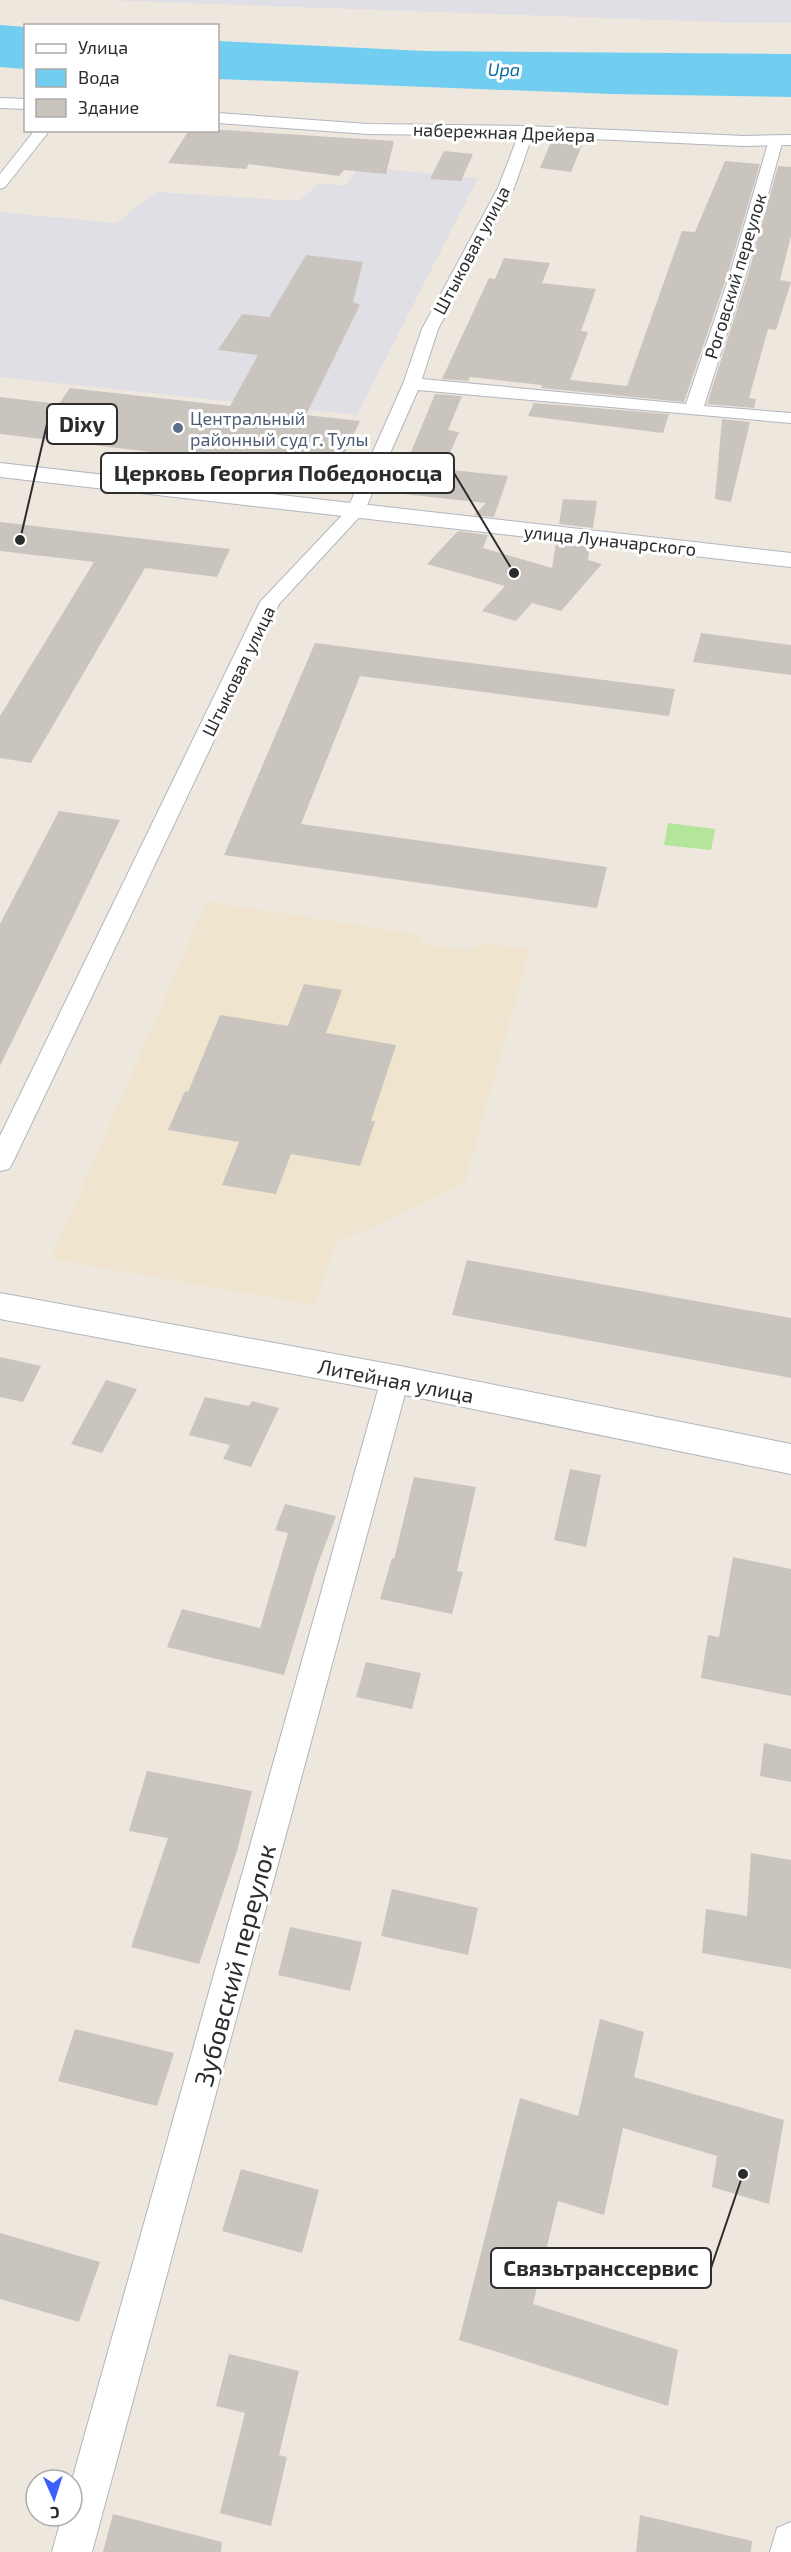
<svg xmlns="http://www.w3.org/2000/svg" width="791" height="2552" font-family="'Exo 2',sans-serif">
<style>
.industrial{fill:#e1dfe6}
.education{fill:#efe4ce}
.green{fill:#b3e59a}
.water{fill:#71cef0}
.building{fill:#c9c4be}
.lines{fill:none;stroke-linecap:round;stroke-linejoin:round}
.minor-casing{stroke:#b2b5c0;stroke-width:2}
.tertiary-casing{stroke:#b2b5c0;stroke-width:2}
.secondary-casing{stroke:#b2b5c0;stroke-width:2}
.minor{fill:#fff;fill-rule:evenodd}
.tertiary{fill:#fff;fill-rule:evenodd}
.secondary{fill:#fff;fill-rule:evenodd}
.service-dot{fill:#5c6f8a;stroke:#fff;stroke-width:2}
.labels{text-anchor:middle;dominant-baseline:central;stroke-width:6;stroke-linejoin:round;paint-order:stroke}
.far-water-label{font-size:18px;font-style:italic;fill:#0c6ca0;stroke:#fff}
.far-street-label{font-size:18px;fill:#2c2c2c;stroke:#fff}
.far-service-label{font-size:18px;fill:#4e5e75;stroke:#fff;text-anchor:start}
.street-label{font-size:21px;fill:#2c2c2c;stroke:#fff}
.near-street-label{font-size:26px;fill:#2c2c2c;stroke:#fff}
.leader{fill:none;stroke:#2c2c2c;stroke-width:2}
.callout-dot{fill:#2c2c2c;stroke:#fff;stroke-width:2}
.callout{fill:#fff;stroke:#2c2c2c;stroke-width:2}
.callout-label{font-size:22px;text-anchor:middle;font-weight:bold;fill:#2c2c2c}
</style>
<rect width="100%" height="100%" fill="#eee7de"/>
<!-- industrial -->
<path class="industrial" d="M 102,0 L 791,0 L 791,23 L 747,23 Z
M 360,167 L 478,178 L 357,415 L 0,377 L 0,212 L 116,223 L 156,192 L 299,201 L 320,183 L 344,186 Z"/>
<!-- education -->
<path class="education" d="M 207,901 L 418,935 L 423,944 L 468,950 L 486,943 L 530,949 L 465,1183 L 335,1244 L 315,1305 L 51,1259 Z"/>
<!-- green -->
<path class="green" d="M 668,823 L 715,829 L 711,850 L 664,845 Z"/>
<!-- water -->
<path class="water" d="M 0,25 L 25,27 L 25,69 L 0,67 Z
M 218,41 L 425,51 L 791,54 L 791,97 L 611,94 L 218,79 Z"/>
<!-- building -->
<path class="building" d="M 189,130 L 225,130 L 394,141 L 386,174 L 344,170 L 339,176 L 249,164 L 246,169 L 168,163 Z
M 551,142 L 582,145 L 571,172 L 540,168 Z
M 444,151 L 473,154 L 461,181 L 430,179 Z
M 725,161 L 760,164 L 728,273 L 684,402 L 541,388 L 542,385 L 470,377 L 468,381 L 442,379 L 489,278 L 495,279 L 504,258 L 550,263 L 542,283 L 596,289 L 581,331 L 588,332 L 570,380 L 627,386 L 682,231 L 695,232 Z
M 778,166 L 791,167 L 791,236 L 780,280 L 791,282 L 776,330 L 768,329 L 749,398 L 756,399 L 754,408 L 707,404 L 748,275 Z
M 306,255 L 363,262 L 353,302 L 360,305 L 306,415 L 360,421 L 335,474 L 0,434 L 0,397 L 59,404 L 70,388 L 230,406 L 258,355 L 218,350 L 242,314 L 269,317 Z
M 435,394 L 462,396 L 448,430 L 459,432 L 443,469 L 508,476 L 494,517 L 474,515 L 486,503 L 394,493 Z
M 534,403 L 669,414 L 663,433 L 528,416 Z
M 722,419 L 750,422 L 731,502 L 715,499 Z
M 563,499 L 597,501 L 593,528 L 559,524 Z
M 0,522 L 230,549 L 217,577 L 145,568 L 31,763 L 0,758 L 0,716 L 94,562 L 0,551 Z
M 458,531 L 488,535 L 483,548 L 552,568 L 556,543 L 590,546 L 588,560 L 602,564 L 561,611 L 532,603 L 516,621 L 482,611 L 505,586 L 427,564 Z
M 701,633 L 791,645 L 791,675 L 693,662 Z
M 315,643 L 675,689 L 669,716 L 360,676 L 301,824 L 607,867 L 597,908 L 224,855 Z
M 59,811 L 120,820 L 0,1066 L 0,924 Z
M 304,984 L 342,990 L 326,1033 L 396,1045 L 371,1121 L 375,1121 L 360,1166 L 291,1154 L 276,1194 L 222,1185 L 239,1142 L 168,1130 L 185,1091 L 188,1092 L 220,1015 L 288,1026 Z
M 467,1260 L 791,1318 L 791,1378 L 452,1315 Z
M 0,1357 L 41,1366 L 23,1402 L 0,1397 Z
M 106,1380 L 137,1389 L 102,1453 L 71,1444 Z
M 205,1397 L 249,1406 L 252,1401 L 279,1408 L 251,1467 L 223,1459 L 230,1445 L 189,1435 Z
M 570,1469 L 601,1475 L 586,1547 L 554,1540 Z
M 414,1477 L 476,1487 L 457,1571 L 463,1572 L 452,1614 L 380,1599 L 392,1558 L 394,1559 Z
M 285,1504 L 336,1516 L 318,1564 L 284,1675 L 167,1647 L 182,1609 L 260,1628 L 288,1533 L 275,1530 Z
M 733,1557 L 791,1569 L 791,1696 L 701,1678 L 708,1635 L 719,1637 Z
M 366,1662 L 421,1673 L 412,1709 L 356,1697 Z
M 764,1743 L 791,1749 L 791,1782 L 760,1776 Z
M 147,1771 L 252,1791 L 237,1851 L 199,1964 L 131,1947 L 168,1838 L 129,1831 Z
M 751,1853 L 791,1860 L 791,1969 L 702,1953 L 706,1909 L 747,1916 Z
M 392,1889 L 478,1908 L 468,1955 L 381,1936 Z
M 290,1927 L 362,1942 L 350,1991 L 278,1975 Z
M 600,2019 L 644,2032 L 634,2077 L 784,2120 L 769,2204 L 712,2187 L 717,2156 L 623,2128 L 604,2215 L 558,2201 L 533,2304 L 678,2350 L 668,2406 L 459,2340 L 520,2098 L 578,2116 Z
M 75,2029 L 174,2053 L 157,2106 L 58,2081 Z
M 241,2169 L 319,2190 L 302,2253 L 222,2231 Z
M 0,2233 L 100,2262 L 79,2322 L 0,2299 Z
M 229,2354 L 299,2371 L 279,2455 L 287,2457 L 271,2526 L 220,2513 L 245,2413 L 216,2406 Z
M 113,2514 L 222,2542 L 221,2552 L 103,2552 Z
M 640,2515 L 752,2541 L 751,2552 L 636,2552 Z"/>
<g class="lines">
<!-- minor casing -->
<g class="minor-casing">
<path id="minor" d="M 527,127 L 534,131 L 514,188 L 438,329 L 422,379 L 686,404 L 730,274 L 769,140 L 776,136 L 783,140 L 746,274 L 704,406 L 791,413 L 791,423 L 418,390 L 364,512 L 279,604 L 13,1162 L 9,1169 L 0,1171 L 0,1136 L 260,602 L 347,510 L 403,384 L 422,329 L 498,188 L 520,131 Z
M 35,130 L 50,130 L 5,187 L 0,189 L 0,174 Z
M 395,1368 L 405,1371 L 409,1379 L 92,2552 L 52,2552 L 62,2516 L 72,2516 L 72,2480 L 381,1379 L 385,1371 Z
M 791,2522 L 791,2552 L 770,2552 L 777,2528 Z"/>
</g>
<!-- tertiary casing -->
<g class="tertiary-casing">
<path id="tertiary" d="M 0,1293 L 395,1365 L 791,1444 L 791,1474 L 395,1393 L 0,1319 Z"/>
</g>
<!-- secondary casing -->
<g class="secondary-casing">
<path id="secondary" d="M 0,98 L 26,99 L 26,109 L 0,108 Z
M 218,113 L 368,124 L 527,126 L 744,136 L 791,135 L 791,145 L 744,146 L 527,136 L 368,134 L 218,123 Z
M 0,463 L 791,553 L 791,567 L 0,477 Z"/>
</g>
<!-- minor -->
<use href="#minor" class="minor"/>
<!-- tertiary -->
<use href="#tertiary" class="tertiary"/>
<!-- secondary -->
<use href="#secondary" class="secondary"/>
</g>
<!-- markers -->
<circle class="service-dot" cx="178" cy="428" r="6"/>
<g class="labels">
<!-- far-water labels -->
<g class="far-water-label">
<text transform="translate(504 69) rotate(1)">Upa</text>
</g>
<!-- far-street labels -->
<g class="far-street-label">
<text transform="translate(504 132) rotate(2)">набережная Дрейера</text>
<text transform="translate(471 250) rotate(-62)">Штыковая улица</text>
<text transform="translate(735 276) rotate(-73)">Роговский переулок</text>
<text transform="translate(610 540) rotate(6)">улица Луначарского</text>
<text transform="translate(238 671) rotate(-64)">Штыковая улица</text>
</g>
<!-- far-service labels -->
<g class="far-service-label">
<text x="190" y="418">Центральный<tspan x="190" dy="21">районный суд г. Тулы</tspan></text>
</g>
<!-- street labels -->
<g class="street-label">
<text transform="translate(396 1380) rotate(11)">Литейная улица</text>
</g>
<!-- near-street labels -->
<g class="near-street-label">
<text transform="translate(234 1965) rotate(-75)">Зубовский переулок</text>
</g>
</g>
<!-- callouts -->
<path class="leader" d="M20 540L47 424M514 573L454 473M743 2174L711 2268"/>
<g class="callout-dot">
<circle cx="20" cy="540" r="6"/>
<circle cx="514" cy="573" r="6"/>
<circle cx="743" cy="2174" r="6"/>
</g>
<g class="callout">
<rect x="47" y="404" width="70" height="40" rx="6"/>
<rect x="101" y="453" width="353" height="40" rx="6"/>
<rect x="491" y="2248" width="220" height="40" rx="6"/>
</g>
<g class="callout-label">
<text x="82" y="432">Dixy</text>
<text x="278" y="481">Церковь Георгия Победоносца</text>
<text x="601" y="2276">Связьтранссервис</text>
</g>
<!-- legend -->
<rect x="24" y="24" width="195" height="108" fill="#ffffff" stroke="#ababab" stroke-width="1.5"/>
<rect x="36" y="44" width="30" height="9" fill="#ffffff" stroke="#ababab" stroke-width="1.5"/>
<text x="78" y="54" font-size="18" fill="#2c2c2c">Улица</text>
<rect x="36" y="69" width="30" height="18" fill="#71cef0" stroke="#ababab" stroke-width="1.5"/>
<text x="78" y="84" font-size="18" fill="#2c2c2c">Вода</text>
<rect x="36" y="99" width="30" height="18" fill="#c9c4be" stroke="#ababab" stroke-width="1.5"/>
<text x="78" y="114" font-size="18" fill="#2c2c2c">Здание</text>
<!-- north arrow -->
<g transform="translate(54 2498) rotate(177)"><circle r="28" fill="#ffffff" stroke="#ababab" stroke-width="1.5"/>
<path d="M0-4.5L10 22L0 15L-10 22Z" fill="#3d60fc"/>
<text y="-9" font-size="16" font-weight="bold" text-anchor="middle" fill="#2c2c2c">С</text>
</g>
</svg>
